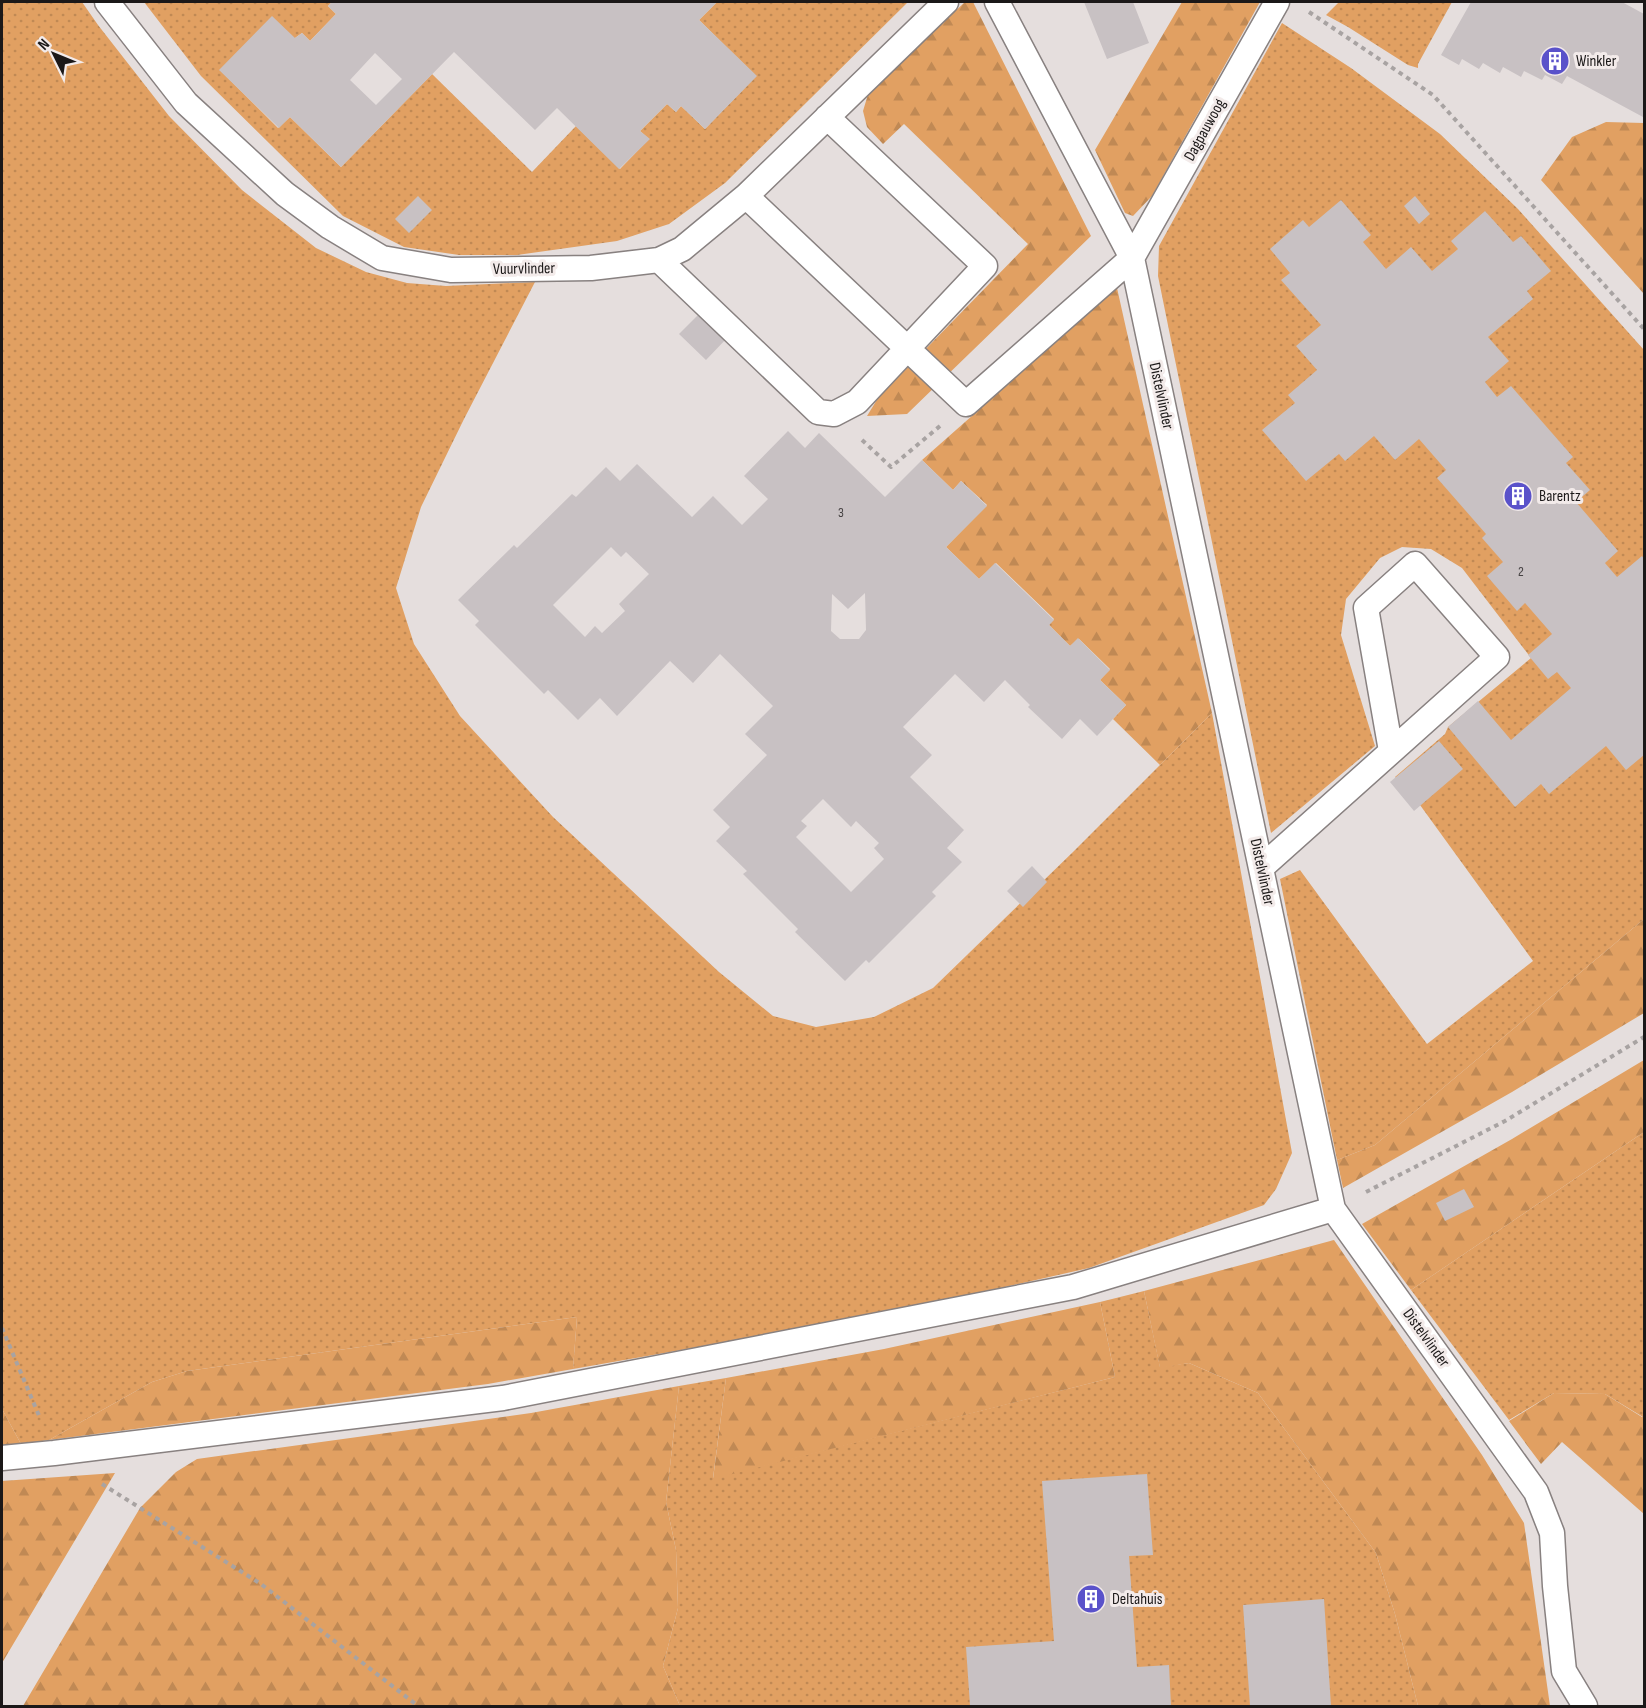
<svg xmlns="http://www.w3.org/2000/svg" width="1646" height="1708" font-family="'Sofia Sans Condensed',sans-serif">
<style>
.grass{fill:url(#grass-dots)}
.forest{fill:url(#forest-firs)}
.building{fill:#c8c1c3;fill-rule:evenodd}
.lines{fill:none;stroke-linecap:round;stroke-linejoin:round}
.lane-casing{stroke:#888180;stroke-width:27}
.path{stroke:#a8a3a2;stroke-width:4;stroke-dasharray:4.5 4.5;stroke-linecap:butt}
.lane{stroke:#fff;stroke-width:24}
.labels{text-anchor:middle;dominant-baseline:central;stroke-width:6;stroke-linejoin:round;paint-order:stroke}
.number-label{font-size:14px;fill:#464243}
.poi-label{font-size:16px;fill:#1b1818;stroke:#f3ebea;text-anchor:start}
.street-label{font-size:16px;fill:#1b1818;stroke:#f3ebea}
</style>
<defs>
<pattern id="grass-dots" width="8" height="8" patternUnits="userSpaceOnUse" patternTransform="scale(1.5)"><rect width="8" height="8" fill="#e1a062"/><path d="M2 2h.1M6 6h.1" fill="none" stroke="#c08954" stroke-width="1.8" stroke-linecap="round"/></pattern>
<pattern id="forest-firs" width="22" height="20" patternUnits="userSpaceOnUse" patternTransform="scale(1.5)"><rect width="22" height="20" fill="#e1a062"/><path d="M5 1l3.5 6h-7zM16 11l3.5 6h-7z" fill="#c08954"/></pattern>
</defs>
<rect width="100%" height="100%" fill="#e5dedd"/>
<!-- grass -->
<path class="grass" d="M 2,2 L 82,2 L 98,25 L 169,116 L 242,190 L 316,248 L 366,272 L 407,283 L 446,286 L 535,282 L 464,419 L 421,507 L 396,588 L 414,644 L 460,716 L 553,817 L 719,972 L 773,1016 L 816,1027 L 874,1017 L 933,988 L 1073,852 L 1212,713 L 1292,1153 L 1276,1189 L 1264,1205 L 1089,1268 L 886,1314 L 573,1369 L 577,1317 L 187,1371 L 152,1382 L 49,1440 L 21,1444 L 2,1409 Z
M 144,2 L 332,2 L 328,6 L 336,14 L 310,41 L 302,33 L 295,38 L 220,70 L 278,128 L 290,117 L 341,167 L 432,74 L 532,172 L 576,126 L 620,169 L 649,139 L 640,131 L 667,104 L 676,112 L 681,106 L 705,129 L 756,76 L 699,20 L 716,3 L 715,2 L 908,2 L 725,183 L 669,224 L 617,241 L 517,255 L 459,255 L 404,247 L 343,216 L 201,76 Z
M 1339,2 L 1452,2 L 1418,64 L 1418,68 L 1408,65 L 1348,27 L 1326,15 Z
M 1282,23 L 1351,68 L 1440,134 L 1518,209 L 1644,350 L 1644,919 L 1375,1145 L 1337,1160 L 1280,879 L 1300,870 L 1427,1044 L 1533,961 L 1420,805 L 1395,777 L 1445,734 L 1448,727 L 1531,658 L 1462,568 L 1431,549 L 1402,547 L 1380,558 L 1346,599 L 1341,635 L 1375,746 L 1271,833 L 1158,276 L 1159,246 Z
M 1644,1132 L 1644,1416 L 1643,1417 L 1605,1394 L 1554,1393 L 1509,1420 L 1411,1290 Z
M 1144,1291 L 1160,1367 L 1189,1363 L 1258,1393 L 1376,1553 L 1395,1614 L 1418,1706 L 680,1706 L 663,1666 L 678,1608 L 676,1550 L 666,1502 L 679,1386 L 726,1378 L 713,1478 L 1115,1377 L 1100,1302 Z"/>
<!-- forest -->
<path class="forest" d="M 965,2 L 973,2 L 1091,236 L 907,414 L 867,416 L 878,398 L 1028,244 L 904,124 L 883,144 L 867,127 L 863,111 L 869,91 Z
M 1182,2 L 1260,2 L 1152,196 L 1133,216 L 1125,213 L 1095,150 Z
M 1606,122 L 1644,123 L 1644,294 L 1541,180 L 1572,137 Z
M 1117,288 L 1212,713 L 1160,765 L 1113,719 L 1126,705 L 1100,680 L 1110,669 L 1079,639 L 1070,646 L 1049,625 L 1054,619 L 996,563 L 979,579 L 946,547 L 987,505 L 961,481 L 953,490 L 922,460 Z
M 1644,919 L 1644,1013 L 1512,1092 L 1343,1188 L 1337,1160 L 1375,1145 Z
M 1644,1060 L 1644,1132 L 1411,1290 L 1362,1224 L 1512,1139 Z
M 1334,1240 L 1482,1455 L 1524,1523 L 1550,1706 L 1418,1706 L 1395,1614 L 1376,1553 L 1258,1393 L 1189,1363 L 1160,1368 L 1144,1291 Z
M 1100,1302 L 1115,1377 L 713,1479 L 726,1378 L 884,1349 Z
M 577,1317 L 573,1369 L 488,1384 L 49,1440 L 152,1382 L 187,1371 Z
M 679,1386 L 666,1502 L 676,1550 L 678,1608 L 663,1666 L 680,1706 L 23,1706 L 140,1508 L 176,1472 L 197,1459 L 531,1413 Z
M 1554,1393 L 1605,1394 L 1642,1417 L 1644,1416 L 1644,1514 L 1562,1442 L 1541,1464 L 1509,1421 Z
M 2,1409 L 21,1444 L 2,1445 Z
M 115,1473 L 2,1663 L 2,1481 Z"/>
<!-- building -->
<path class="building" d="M 332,2 L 717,2 L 699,20 L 757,76 L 705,129 L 681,106 L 676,112 L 667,104 L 640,131 L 650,139 L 619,169 L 557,108 L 535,130 L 454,52 L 341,167 L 290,117 L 279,128 L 219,70 L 272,16 L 295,38 L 302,33 L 310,41 L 336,14 L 328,6 ZM 375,53 L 402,79 L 376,105 L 350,80 Z
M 1084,2 L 1133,2 L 1149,43 L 1107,59 Z
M 1471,2 L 1622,2 L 1644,14 L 1644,114 L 1643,117 L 1567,76 L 1562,84 L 1545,75 L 1542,80 L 1524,71 L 1521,77 L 1503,67 L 1500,73 L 1483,63 L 1479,69 L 1462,59 L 1459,65 L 1441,55 Z
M 418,196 L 432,210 L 409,233 L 395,219 Z
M 1415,196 L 1430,214 L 1419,224 L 1404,206 Z
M 1341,200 L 1371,235 L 1363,242 L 1386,269 L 1411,247 L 1432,271 L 1458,249 L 1451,241 L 1485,211 L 1513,242 L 1521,236 L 1551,271 L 1527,291 L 1533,299 L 1488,337 L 1509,361 L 1485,382 L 1497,397 L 1511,386 L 1573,457 L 1566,463 L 1590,490 L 1576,502 L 1618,551 L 1605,563 L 1617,577 L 1642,556 L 1644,559 L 1644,755 L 1626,770 L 1606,746 L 1549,794 L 1541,784 L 1515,807 L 1448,727 L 1478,701 L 1511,740 L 1571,688 L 1557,672 L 1548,679 L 1528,655 L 1552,634 L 1525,603 L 1517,611 L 1487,576 L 1503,562 L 1482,538 L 1486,534 L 1437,478 L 1446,470 L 1419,439 L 1395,460 L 1374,436 L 1345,461 L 1339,454 L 1306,481 L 1262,430 L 1295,403 L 1288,395 L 1317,370 L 1296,346 L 1321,325 L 1281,280 L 1290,273 L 1270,249 L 1303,220 L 1309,227 Z
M 702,311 L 728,337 L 706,360 L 679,334 Z
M 788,431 L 805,448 L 819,433 L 885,497 L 922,460 L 953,490 L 961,481 L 987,506 L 946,547 L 979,579 L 995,563 L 1054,620 L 1049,625 L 1070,646 L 1078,638 L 1110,670 L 1100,680 L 1126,705 L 1097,736 L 1080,719 L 1062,739 L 1028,707 L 1030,705 L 1005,680 L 984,702 L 955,674 L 903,727 L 932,755 L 910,777 L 964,830 L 947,848 L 962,862 L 932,892 L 936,896 L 869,963 L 866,960 L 845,981 L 795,932 L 798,929 L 743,874 L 747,871 L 716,841 L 730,827 L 713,810 L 767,755 L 745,734 L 773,706 L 720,654 L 693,683 L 670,661 L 617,716 L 600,698 L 578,720 L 548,690 L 544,694 L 475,625 L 479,621 L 458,600 L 514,545 L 517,548 L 572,494 L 576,497 L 606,467 L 620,481 L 637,464 L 692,517 L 713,496 L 742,525 L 768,499 L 744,476 ZM 611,547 L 621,557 L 626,552 L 649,574 L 619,604 L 625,611 L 602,633 L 595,626 L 585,637 L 553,605 ZM 865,593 L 866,630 L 859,639 L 840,639 L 831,631 L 832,594 L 848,609 ZM 823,799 L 851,827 L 856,821 L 879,843 L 874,848 L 884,859 L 851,892 L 796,837 L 807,826 L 801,821 Z
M 1439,741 L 1463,769 L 1414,811 L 1390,782 Z
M 1032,866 L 1047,882 L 1023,907 L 1007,891 Z
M 1464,1189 L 1474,1207 L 1445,1221 L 1436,1203 Z
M 1147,1474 L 1153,1555 L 1129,1556 L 1137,1667 L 1169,1665 L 1171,1706 L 970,1706 L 966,1647 L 1054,1641 L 1042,1481 Z
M 1324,1599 L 1331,1706 L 1250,1706 L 1243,1605 Z"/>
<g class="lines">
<!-- lane casing -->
<g class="lane-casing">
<path id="lane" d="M 107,2 L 186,103 L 285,194 L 330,227 L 382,258 L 451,270 L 591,268 L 659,260 L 682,249 L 746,196 L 946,2
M 997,2 L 1132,258 L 1333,1209 L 1536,1492 L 1552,1533 L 1555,1586 L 1564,1671 L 1585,1706
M 746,196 L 966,404 L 1132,258 L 1277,2
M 659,260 L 818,412 L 834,414 L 857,402 L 985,266 L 827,117
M 1261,868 L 1497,657 L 1415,564 L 1366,608 L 1391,751
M 2,1458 L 54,1453 L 503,1398 L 1073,1287 L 1333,1209"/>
</g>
<!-- path -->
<path class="path" d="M 1309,12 L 1433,95 L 1644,329
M 862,440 L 891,467 L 940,426
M 1366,1192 L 1505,1121 L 1644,1037
M 2,1328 L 40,1418
M 102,1484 L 261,1584 L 418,1706"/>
<!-- lane -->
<use href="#lane" class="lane"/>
</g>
<!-- icons -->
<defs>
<g id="building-disc" transform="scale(1.5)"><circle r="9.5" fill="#5a52ca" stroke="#f3ebea"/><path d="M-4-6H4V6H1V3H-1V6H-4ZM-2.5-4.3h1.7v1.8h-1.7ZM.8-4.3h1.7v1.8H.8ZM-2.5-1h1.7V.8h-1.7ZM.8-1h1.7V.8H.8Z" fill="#fff"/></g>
</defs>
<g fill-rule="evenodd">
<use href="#building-disc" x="1555" y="61"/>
<use href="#building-disc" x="1518" y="496"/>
<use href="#building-disc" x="1091" y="1599"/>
</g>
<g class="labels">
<!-- number labels -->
<g class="number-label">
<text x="841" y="512">3</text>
<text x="1521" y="571">2</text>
</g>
<!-- poi labels -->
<g class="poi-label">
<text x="1576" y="61">Winkler</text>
<text x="1539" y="496">Barentz</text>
<text x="1112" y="1599">Deltahuis</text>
</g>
<!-- street labels -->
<g class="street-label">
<text transform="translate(1205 130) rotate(-61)">Dagpauwoog</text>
<text transform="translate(524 269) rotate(-1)">Vuurvlinder</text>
<text transform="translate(1161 396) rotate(78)">Distelvlinder</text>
<text transform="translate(1262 872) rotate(78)">Distelvlinder</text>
<text transform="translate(1426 1338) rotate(54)">Distelvlinder</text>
</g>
</g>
<!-- border -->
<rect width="1646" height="1708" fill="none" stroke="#1b1818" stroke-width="6"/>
<!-- north arrow -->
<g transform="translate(54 54) rotate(313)" stroke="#f3ebea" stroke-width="4.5" paint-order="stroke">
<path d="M0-4.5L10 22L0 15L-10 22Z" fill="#1b1818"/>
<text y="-9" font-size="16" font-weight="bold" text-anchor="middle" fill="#1b1818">N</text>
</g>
</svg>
